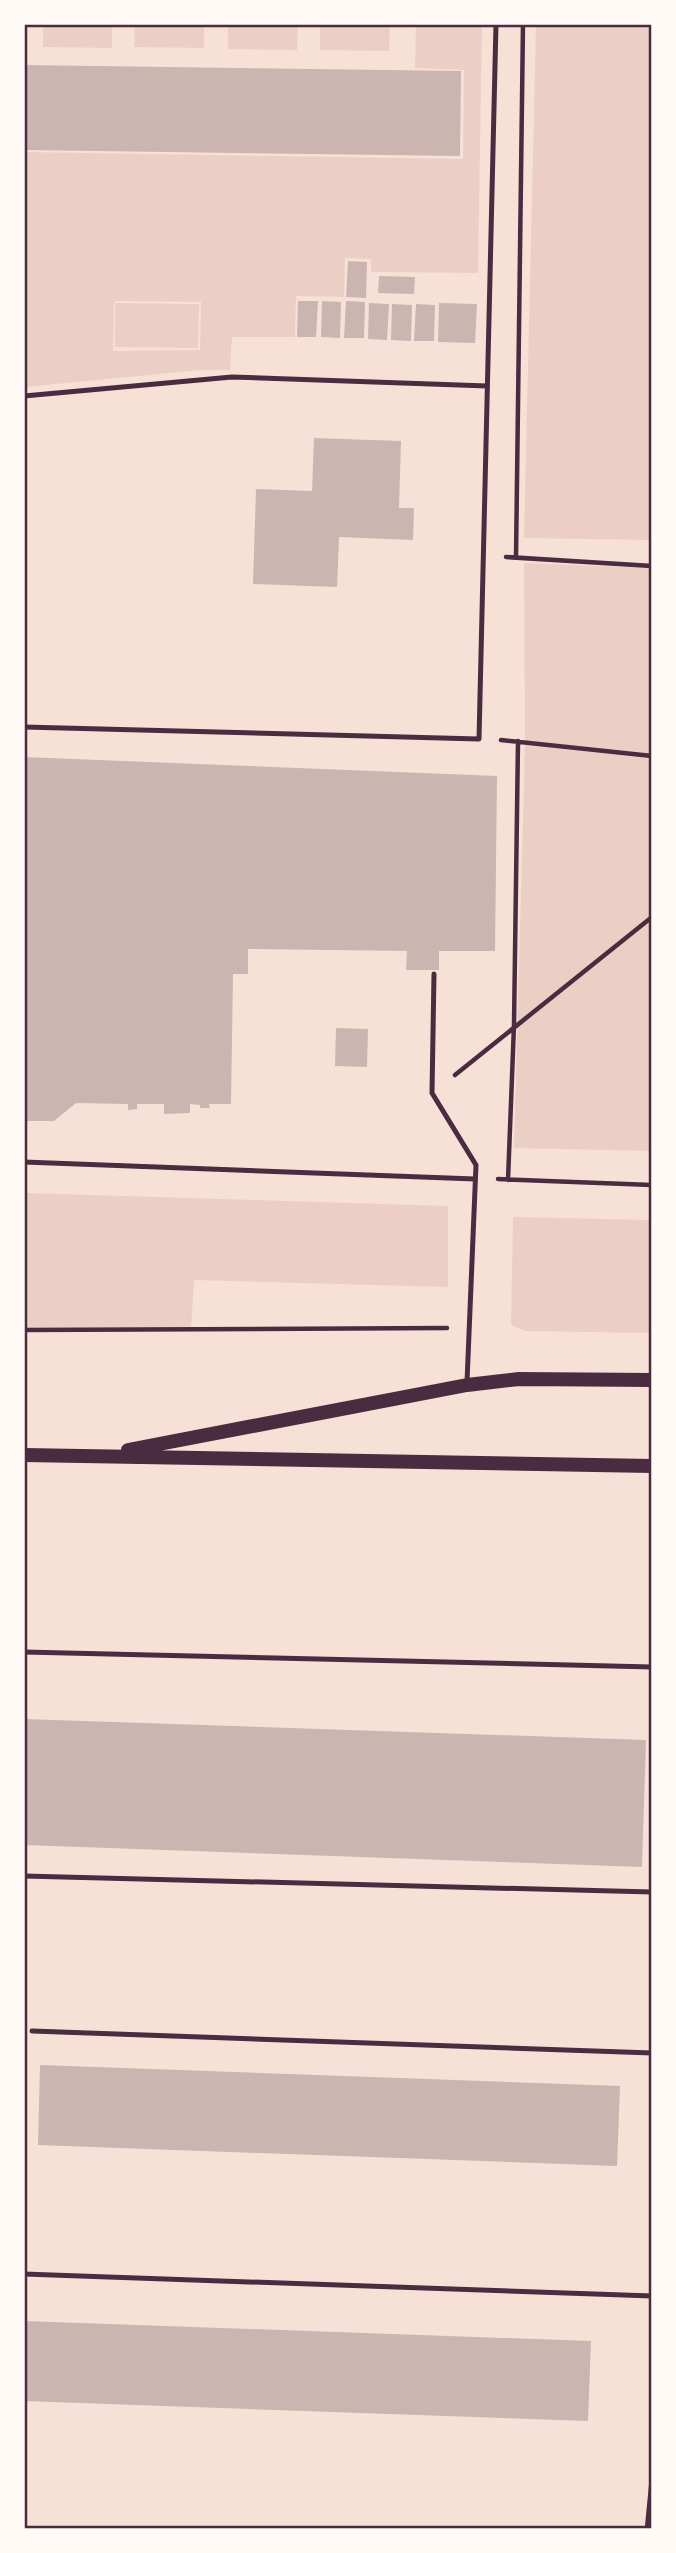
<svg xmlns="http://www.w3.org/2000/svg" width="676" height="2553" font-family="Roboto,sans-serif">
<style>
.green{fill:#ebcfc5;fill-rule:evenodd}
.building{fill:#ccb4b1}
.lines{fill:none;stroke-linecap:round;stroke-linejoin:round}
.path{stroke:#4a2c40;stroke-width:4.5}
.service{stroke:#4a2c40;stroke-width:5}
.secondary{stroke:#4a2c40;stroke-width:14}
.neatline{fill:none;stroke:#4a2c40;stroke-width:2.5}
</style>
<rect width="100%" height="100%" fill="#f7e1d7"/>
<!-- green -->
<path class="green" d="M 43,25 L 112,25 L 112,48 L 43,47 Z
M 135,25 L 204,25 L 204,48 L 134,47 Z
M 228,25 L 298,25 L 297,50 L 228,49 Z
M 320,25 L 390,25 L 389,51 L 320,50 Z
M 416,25 L 482,25 L 478,273 L 371,272 L 371,259 L 345,258 L 344,297 L 296,296 L 295,337 L 232,337 L 230,370 L 200,370 L 25,387 L 25,152 L 463,159 L 464,70 L 415,68 ZM 114,301 L 201,302 L 200,350 L 113,351 Z
M 536,25 L 651,25 L 651,540 L 524,538 Z
M 115,303 L 199,304 L 198,348 L 115,347 Z
M 524,563 L 651,568 L 651,1151 L 514,1148 L 525,746 Z
M 25,1193 L 448,1206 L 448,1287 L 194,1280 L 191,1329 L 25,1330 Z
M 513,1217 L 651,1220 L 651,1333 L 526,1331 L 511,1325 Z"/>
<!-- building -->
<path class="building" d="M 24,65 L 461,71 L 460,156 L 24,150 Z
M 348,261 L 367,262 L 366,298 L 346,297 Z
M 379,276 L 415,277 L 414,294 L 378,293 Z
M 298,301 L 318,301 L 316,337 L 297,337 Z
M 322,301 L 341,302 L 340,338 L 321,337 Z
M 346,301 L 365,302 L 364,338 L 344,338 Z
M 369,303 L 389,304 L 387,340 L 368,339 Z
M 439,303 L 477,304 L 475,343 L 438,342 Z
M 392,304 L 412,305 L 411,341 L 391,340 Z
M 416,304 L 435,305 L 434,341 L 414,341 Z
M 314,438 L 401,441 L 399,508 L 414,508 L 413,540 L 339,537 L 337,587 L 253,584 L 256,489 L 312,491 Z
M 24,757 L 497,776 L 495,951 L 439,951 L 439,970 L 406,970 L 407,951 L 248,949 L 248,974 L 233,974 L 231,1104 L 209,1104 L 210,1108 L 200,1108 L 200,1105 L 190,1104 L 190,1113 L 164,1114 L 164,1104 L 137,1104 L 137,1109 L 128,1110 L 128,1104 L 76,1103 L 54,1121 L 24,1121 Z
M 336,1028 L 368,1029 L 367,1067 L 335,1066 Z
M 24,1719 L 646,1740 L 642,1867 L 24,1845 Z
M 40,2065 L 620,2086 L 617,2166 L 38,2145 Z
M 24,2321 L 591,2341 L 588,2421 L 24,2401 Z"/>
<g class="lines">
<!-- path -->
<path class="path" d="M 506,557 L 652,566
M 516,557 L 523,24
M 501,740 L 652,756
M 455,1075 L 652,917
M 498,1179 L 652,1185
M 508,1180 L 514,1025 L 518,741
M 24,1330 L 447,1328
M 647,2528 L 652,2477"/>
<!-- service -->
<path class="service" d="M 24,396 L 232,377 L 487,386
M 24,727 L 479,739 L 496,24
M 434,974 L 432,1093 L 476,1165 L 467,1382
M 24,1162 L 475,1179
M 24,1652 L 652,1667
M 24,1876 L 652,1892
M 32,2031 L 652,2053
M 24,2274 L 652,2296"/>
<!-- secondary -->
<path class="secondary" d="M 128,1450 L 467,1385 L 519,1379 L 652,1380
M 24,1455 L 652,1466"/>
</g>
<!-- border -->
<rect width="676" height="2553" fill="none" stroke="#fffaf5" stroke-width="52"/>
<rect x="26" y="26" width="624" height="2501" class="neatline"/>
</svg>
